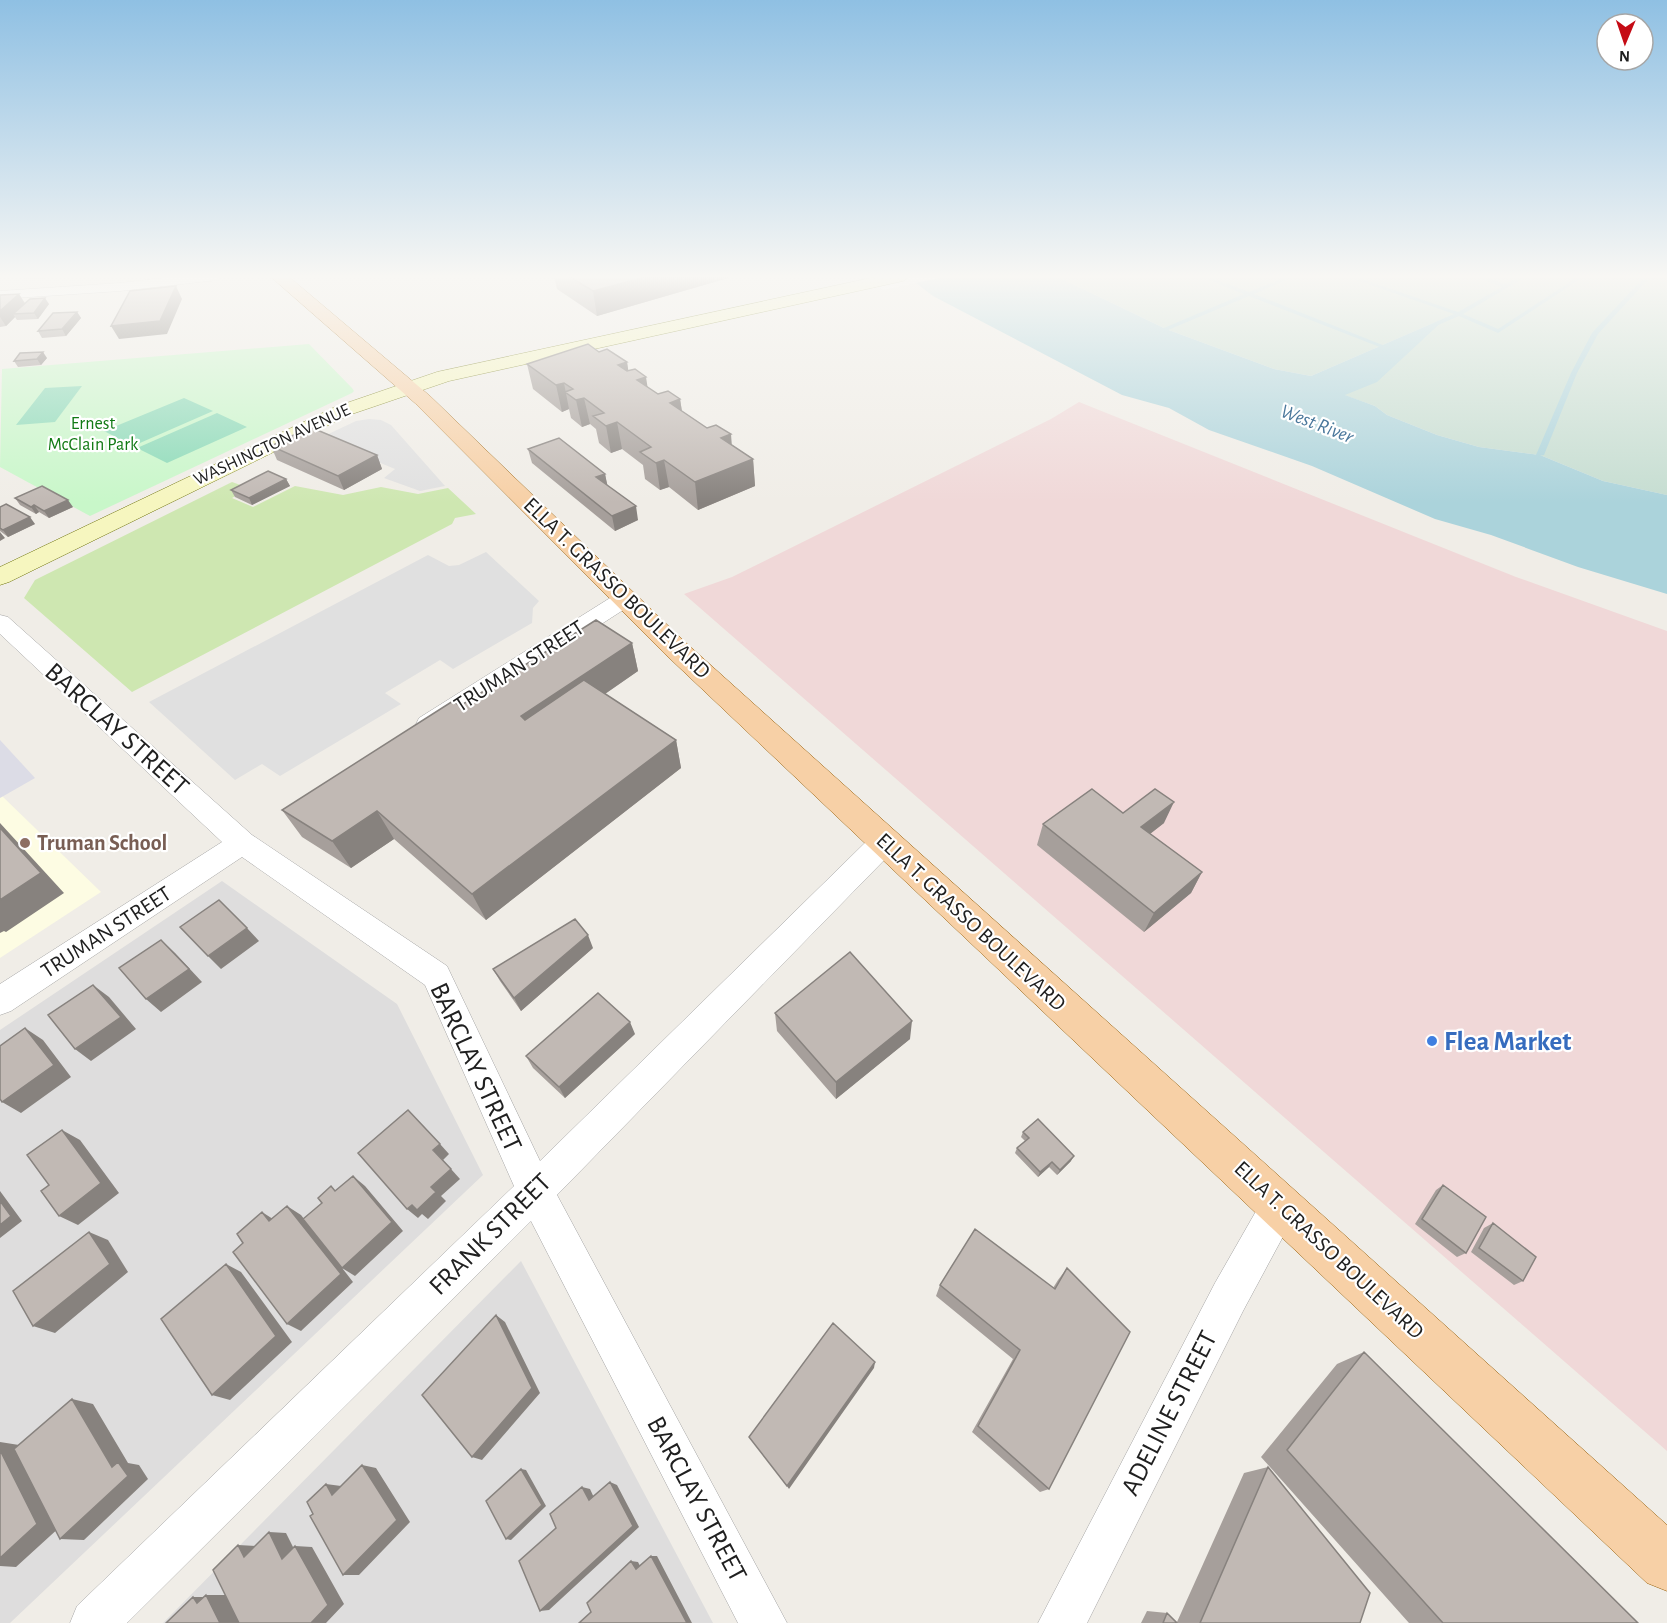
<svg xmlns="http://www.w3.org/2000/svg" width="1667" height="1623" font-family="'Alegreya Sans',sans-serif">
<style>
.residential{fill:#dedddd}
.commercial{fill:#f0d8d8}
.education{fill:#fdfce3}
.grass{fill:#cee7b1}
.wetland{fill:#c5ddd1}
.park{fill:#c8f7c9}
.pitch{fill:#8adab7}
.parking{fill:#e0e0e0}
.plaza{fill:#dcdce6}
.water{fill:#abd3db}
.pier{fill:#fff}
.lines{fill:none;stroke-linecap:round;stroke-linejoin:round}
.stream{fill:#abd3db;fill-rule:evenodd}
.street-casing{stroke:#a4a4a4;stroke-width:1}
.secondary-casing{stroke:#6e730b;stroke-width:1}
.primary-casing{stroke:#945e09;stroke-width:1}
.street{fill:#fff;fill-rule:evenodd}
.secondary{fill:#f6f6bf;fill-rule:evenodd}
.primary{fill:#f7d0a6;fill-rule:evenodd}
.wall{fill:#a69f9b}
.shaded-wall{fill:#87827e}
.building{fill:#c1b9b4;stroke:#87827e;stroke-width:1.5}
.education-dot{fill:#8d6e63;stroke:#fff;stroke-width:2}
.shop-dot{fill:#3f7fe0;stroke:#fff;stroke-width:2}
.labels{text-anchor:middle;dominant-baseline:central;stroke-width:4.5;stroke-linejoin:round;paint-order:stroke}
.far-park-label{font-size:18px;fill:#127a15;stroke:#fff}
.far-street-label{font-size:18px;fill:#202020;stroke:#fff}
.far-water-label{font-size:20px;font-style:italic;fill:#4b789c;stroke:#fff}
.street-label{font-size:22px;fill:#202020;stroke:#fff}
.education-label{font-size:22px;font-weight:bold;fill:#785e54;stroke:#fff;text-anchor:start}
.near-street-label{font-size:27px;fill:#202020;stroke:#fff}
.near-shop-label{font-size:27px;font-weight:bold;fill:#366cbe;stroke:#fff;text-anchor:start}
</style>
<rect width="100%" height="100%" fill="#f0ede7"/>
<!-- residential -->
<path class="residential" d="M 222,881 L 397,1004 L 483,1175 L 10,1623 L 0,1623 L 0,1030 Z
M 521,1261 L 713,1623 L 163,1623 Z"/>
<!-- commercial -->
<path class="commercial" d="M 1079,402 L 1516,577 L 1667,631 L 1667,1451 L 684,594 L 732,577 L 1051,419 Z"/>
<!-- education -->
<path class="education" d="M 0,794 L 101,892 L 0,958 Z"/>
<!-- grass -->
<path class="grass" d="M 232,482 L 249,488 L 232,498 L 253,507 L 295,486 L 343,495 L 381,487 L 418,494 L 448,488 L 476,514 L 455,518 L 452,524 L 132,692 L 24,598 L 35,580 Z"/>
<!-- wetland -->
<path class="wetland" d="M 1056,276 L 1667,276 L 1667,495 L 1603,481 L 1540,455 L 1479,447 L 1437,435 L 1387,415 L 1375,406 L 1344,395 L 1445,318 L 1311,376 L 1274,369 L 1166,329 Z"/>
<!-- park -->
<path class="park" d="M 309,344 L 352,388 L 354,391 L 352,393 L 90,516 L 0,467 L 2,369 Z"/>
<!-- pitch -->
<path class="pitch" d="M 82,386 L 55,422 L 16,425 L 45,388 Z
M 184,398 L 213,411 L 133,446 L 104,431 Z
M 217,413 L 247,427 L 167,463 L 137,448 Z"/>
<!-- parking -->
<path class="parking" d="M 369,419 L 381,420 L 391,425 L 445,486 L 420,491 L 384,478 L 395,469 L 320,438 L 356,421 Z
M 486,552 L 539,601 L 533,608 L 532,623 L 453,669 L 440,660 L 385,693 L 401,704 L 280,776 L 262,764 L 235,780 L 149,702 L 428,555 L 449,566 L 459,565 Z"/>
<!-- plaza -->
<path class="plaza" d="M 0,740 L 35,778 L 0,798 Z"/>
<!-- water -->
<path class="water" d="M 907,276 L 1056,276 L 1166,329 L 1274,369 L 1311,376 L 1447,317 L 1377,382 L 1345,395 L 1375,406 L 1387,415 L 1437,435 L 1479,447 L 1540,455 L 1603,481 L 1667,495 L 1667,594 L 1578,567 L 1491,535 L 1435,519 L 1312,466 L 1209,430 L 1169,408 L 1122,395 L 933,296 Z"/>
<!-- pier -->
<path class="pier" d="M 865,276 L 948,276 L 883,290 Z"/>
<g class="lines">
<!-- stream -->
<path class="stream" d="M 1199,276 L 1207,276 L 1249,292 L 1288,276 L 1295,276 L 1254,294 L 1395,350 L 1390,351 L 1249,296 L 1168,330 L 1164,330 L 1164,328 L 1244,294 Z
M 1345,276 L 1353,276 L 1458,312 L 1502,287 L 1473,276 L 1481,276 L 1506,284 L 1520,276 L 1527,276 L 1463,314 L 1498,329 L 1579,276 L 1585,276 L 1498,333 L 1459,316 L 1438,325 L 1434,325 L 1434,323 L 1454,314 Z
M 1645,276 L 1651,276 L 1598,334 L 1577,373 L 1544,455 L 1538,456 L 1536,455 L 1571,373 L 1592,333 Z"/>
<!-- street casing -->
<g class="street-casing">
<path id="street" d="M 181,276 L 224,276 L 217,280 L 120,291 L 0,299 L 0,291 L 120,283 Z
M 626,591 L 634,593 L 637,598 L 634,603 L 437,730 L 428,733 L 419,730 L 416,724 L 419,718 L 618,593 Z
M 0,615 L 8,617 L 252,835 L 447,966 L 540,1161 L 874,834 L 884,831 L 894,834 L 898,842 L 894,850 L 557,1195 L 787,1623 L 738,1623 L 531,1221 L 127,1623 L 70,1623 L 77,1606 L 514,1186 L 425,985 L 242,857 L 11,1011 L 0,1015 L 0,984 L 222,842 L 0,634 Z
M 1280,1187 L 1293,1192 L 1298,1205 L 1293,1218 L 1243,1311 L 1087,1623 L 1038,1623 L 1215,1283 L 1267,1192 Z"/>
</g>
<!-- secondary casing -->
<g class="secondary-casing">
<path id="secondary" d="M 880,276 L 911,276 L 903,281 L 449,381 L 349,415 L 9,582 L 0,585 L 0,567 L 335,407 L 437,372 Z"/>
</g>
<!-- primary casing -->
<g class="primary-casing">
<path id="primary" d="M 270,276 L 288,276 L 430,396 L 685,642 L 1667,1525 L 1667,1591 L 1647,1583 L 665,654 L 416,404 Z"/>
</g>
<!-- street -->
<use href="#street" class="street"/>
<!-- secondary -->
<use href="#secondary" class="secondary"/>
<!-- primary -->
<use href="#primary" class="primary"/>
</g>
<!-- wall -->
<path class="wall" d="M 25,276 L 52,276 L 50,278 L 26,279 Z
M 94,276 L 114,276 L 113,277 L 95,278 Z
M 554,276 L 735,276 L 597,316 L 557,289 Z
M 19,294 L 25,303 L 49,304 L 38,319 L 17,320 L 15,317 L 6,326 L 0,327 L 0,295 Z
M 77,312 L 81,318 L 66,336 L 42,338 L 38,331 Z
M 599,352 L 627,362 L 628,371 L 648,387 L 658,394 L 680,399 L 682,411 L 753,459 L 755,486 L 698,510 L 669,487 L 660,490 L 645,479 L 643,465 L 622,449 L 611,453 L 599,443 L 596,429 L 590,424 L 582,427 L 571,418 L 569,409 L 562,412 L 533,389 L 527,364 Z
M 47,358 L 41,365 L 18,367 L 14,361 Z
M 271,446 L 377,455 L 382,469 L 344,490 L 277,460 Z
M 528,449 L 605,474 L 607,485 L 638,520 L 615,531 L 532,463 Z
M 286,479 L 290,486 L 252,505 L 235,497 L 231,490 Z
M 15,498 L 73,507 L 49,518 L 39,512 L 36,514 L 20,505 Z
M 0,507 L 35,524 L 8,537 L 0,531 Z
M 632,643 L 638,671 L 605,694 L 676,740 L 681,768 L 486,920 L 394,839 L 351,868 L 302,837 L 282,810 L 460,706 Z
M 1123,813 L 1164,823 L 1150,834 L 1202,872 L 1191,893 L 1144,932 L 1037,845 L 1043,824 Z
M 593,948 L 521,1011 L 500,981 L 493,969 Z
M 775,1013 L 910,1039 L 836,1099 L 777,1031 Z
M 635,1034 L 565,1098 L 533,1068 L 526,1056 Z
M 1023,1132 L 1071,1161 L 1057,1175 L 1049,1167 L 1038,1177 L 1015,1153 L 1017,1148 L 1025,1141 L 1021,1137 Z
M 1443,1185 L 1466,1253 L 1457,1257 L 1415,1224 L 1436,1190 Z
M 1493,1223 L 1523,1281 L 1514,1285 L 1471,1252 L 1484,1228 Z
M 1067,1268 L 1049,1489 L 1040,1492 L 972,1432 L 1013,1359 L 936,1296 L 940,1285 L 1053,1288 L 1058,1280 Z
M 1364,1352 L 1638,1623 L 1409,1623 L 1261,1457 L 1337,1364 Z
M 1268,1467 L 1360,1623 L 1141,1623 L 1147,1611 L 1167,1613 L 1177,1622 L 1244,1473 Z"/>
<!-- shaded-wall -->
<path class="shaded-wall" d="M 649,276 L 735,276 L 597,316 L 593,291 Z
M 176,286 L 182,299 L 167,334 L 119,339 L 111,326 Z
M 19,294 L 26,306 L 13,314 L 15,317 L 6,326 L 0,317 L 0,311 Z
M 45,298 L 49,304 L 38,319 L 34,313 Z
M 77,312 L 81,318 L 66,336 L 62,329 Z
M 43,352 L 47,358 L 41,365 L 37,359 Z
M 627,362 L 631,388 L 618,365 Z
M 646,377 L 650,403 L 637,380 Z
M 564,383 L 569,409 L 562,412 L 556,385 Z
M 584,398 L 590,424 L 582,427 L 576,400 Z
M 680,399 L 684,426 L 670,403 Z
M 617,422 L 622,449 L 611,453 L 606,426 Z
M 731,434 L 733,461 L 721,438 Z
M 377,455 L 382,469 L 344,490 L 338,476 Z
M 753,459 L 755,486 L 698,510 L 695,482 Z
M 664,460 L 669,487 L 660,490 L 656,463 Z
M 605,474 L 608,488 L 596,477 Z
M 286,479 L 290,486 L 252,505 L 249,498 Z
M 68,500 L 73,507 L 49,518 L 44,511 Z
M 34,505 L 39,512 L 36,514 L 31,507 Z
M 636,506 L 638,520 L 615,531 L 612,516 Z
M 30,517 L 35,524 L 8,537 L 3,530 Z
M 0,532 L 5,538 L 0,541 Z
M 632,643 L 638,671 L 531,745 L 521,716 Z
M 676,740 L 681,768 L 486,920 L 472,894 Z
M 1174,802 L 1164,823 L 1133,847 L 1141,827 Z
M 377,811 L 394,839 L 351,868 L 332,841 Z
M 0,823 L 64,893 L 6,932 L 4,931 L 0,933 Z
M 1202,872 L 1191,893 L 1144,932 L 1154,913 Z
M 247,928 L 259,941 L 221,969 L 208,956 Z
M 588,935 L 593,948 L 521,1011 L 514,998 Z
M 161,940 L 175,953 L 202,982 L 161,1012 L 146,999 Z
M 93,985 L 109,997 L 136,1029 L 91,1061 L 75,1049 Z
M 912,1021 L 910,1039 L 836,1099 L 836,1082 Z
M 630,1022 L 635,1034 L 565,1098 L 559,1087 Z
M 25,1028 L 43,1040 L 71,1077 L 21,1113 L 2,1102 Z
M 62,1130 L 80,1140 L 119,1193 L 78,1225 L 59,1216 Z
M 440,1144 L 449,1154 L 443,1160 L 433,1150 Z
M 1074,1156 L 1071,1161 L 1057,1175 L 1060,1170 Z
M 1052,1162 L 1049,1167 L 1038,1177 L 1040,1172 Z
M 451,1169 L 460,1179 L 441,1196 L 446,1201 L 428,1219 L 422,1214 L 418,1218 L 407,1209 Z
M 353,1176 L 365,1186 L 403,1231 L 355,1276 L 342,1268 Z
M 0,1191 L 22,1221 L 0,1238 Z
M 287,1206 L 301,1215 L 353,1282 L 301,1331 L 287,1324 Z
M 262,1212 L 276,1221 L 269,1221 Z
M 89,1232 L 108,1240 L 128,1272 L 55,1333 L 33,1326 Z
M 226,1264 L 241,1272 L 292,1342 L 230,1400 L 212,1395 Z
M 496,1315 L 505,1322 L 540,1393 L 482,1460 L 472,1457 Z
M 875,1362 L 874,1368 L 789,1489 L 787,1486 Z
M 72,1399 L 93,1404 L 128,1463 L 139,1465 L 148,1479 L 84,1540 L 60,1539 L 112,1467 Z
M 0,1442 L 19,1445 L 61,1526 L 16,1567 L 0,1566 Z
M 362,1465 L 376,1468 L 410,1522 L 359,1575 L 343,1575 Z
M 521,1469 L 526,1470 L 546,1506 L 511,1540 L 506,1539 Z
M 610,1482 L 617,1485 L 639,1527 L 549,1610 L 540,1611 Z
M 326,1484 L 341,1486 L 332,1495 Z
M 582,1487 L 590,1489 L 596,1502 L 589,1500 Z
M 269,1532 L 286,1533 L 299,1559 L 282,1559 Z
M 238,1545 L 256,1546 L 244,1557 Z
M 295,1546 L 312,1547 L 344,1604 L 326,1623 L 311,1623 Z
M 651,1556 L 657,1556 L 692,1623 L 687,1623 Z
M 631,1561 L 638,1562 L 642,1570 L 636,1569 Z
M 206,1595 L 225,1595 L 240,1623 L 220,1623 L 197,1603 L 193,1597 L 207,1597 Z"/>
<!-- building -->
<path class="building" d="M 568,276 L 649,276 L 593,291 Z
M 176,286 L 160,321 L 111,326 L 130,291 Z
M 19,294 L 0,311 L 0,295 Z
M 45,298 L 34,313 L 13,314 L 30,299 Z
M 77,312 L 62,329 L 38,331 L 53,313 Z
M 588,344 L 599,352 L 607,349 L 627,362 L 618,365 L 627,371 L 635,369 L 646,377 L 637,380 L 658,394 L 668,391 L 680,399 L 670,403 L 707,428 L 716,425 L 731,434 L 721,438 L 753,459 L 695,482 L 664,460 L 656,463 L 640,452 L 651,447 L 617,422 L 606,426 L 593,416 L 604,413 L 584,398 L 576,400 L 565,392 L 573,389 L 564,383 L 556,385 L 527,364 Z
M 43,352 L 37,359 L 14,361 L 20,353 Z
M 310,427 L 377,455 L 338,476 L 271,446 Z
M 559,438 L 605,474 L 596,477 L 636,506 L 612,516 L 528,449 Z
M 268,471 L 286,479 L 249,498 L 231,490 Z
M 42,486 L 68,500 L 44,511 L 34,505 L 31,507 L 15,498 Z
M 6,504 L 30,517 L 3,530 L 0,528 L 0,507 Z
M 596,620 L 632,643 L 521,716 L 525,720 L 584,680 L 676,740 L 472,894 L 377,811 L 332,841 L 282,810 L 453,701 L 460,706 Z
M 1092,789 L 1123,813 L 1155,789 L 1174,802 L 1141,827 L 1202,872 L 1154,913 L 1043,824 Z
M 0,828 L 41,873 L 0,900 Z
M 219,900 L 247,928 L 208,956 L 180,927 Z
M 575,919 L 588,935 L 514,998 L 493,969 Z
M 161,940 L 189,969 L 146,999 L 119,968 Z
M 850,952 L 912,1021 L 836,1082 L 775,1013 Z
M 93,985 L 121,1017 L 75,1049 L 48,1015 Z
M 598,993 L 630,1022 L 559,1087 L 526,1056 Z
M 25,1028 L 54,1065 L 2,1102 L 0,1099 L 0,1046 Z
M 408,1110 L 440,1144 L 433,1150 L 451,1169 L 431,1187 L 436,1192 L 417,1210 L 412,1205 L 407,1209 L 358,1153 Z
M 1038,1119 L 1074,1156 L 1060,1170 L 1052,1162 L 1040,1172 L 1017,1148 L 1029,1138 L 1023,1132 Z
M 62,1130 L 101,1183 L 59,1216 L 41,1191 L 49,1185 L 27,1155 Z
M 353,1176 L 392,1222 L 342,1268 L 303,1219 L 322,1203 L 318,1198 L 331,1186 L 335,1191 Z
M 1443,1185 L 1486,1217 L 1466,1253 L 1422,1219 Z
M 0,1201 L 11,1216 L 0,1225 Z
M 287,1206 L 341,1274 L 287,1324 L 233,1252 L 243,1243 L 237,1234 L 262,1212 L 269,1221 Z
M 1493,1223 L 1536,1257 L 1523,1281 L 1479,1248 Z
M 975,1229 L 1055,1289 L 1067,1268 L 1130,1332 L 1049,1489 L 978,1426 L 1020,1350 L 940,1285 Z
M 89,1232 L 110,1264 L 33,1326 L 13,1291 Z
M 226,1264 L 276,1336 L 212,1395 L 161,1319 Z
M 496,1315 L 532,1388 L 472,1457 L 422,1395 Z
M 833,1323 L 875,1362 L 787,1486 L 749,1437 Z
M 1364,1352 L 1638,1623 L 1443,1623 L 1287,1450 Z
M 72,1399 L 112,1467 L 118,1462 L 128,1476 L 60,1539 L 14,1449 Z
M 0,1450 L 37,1524 L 0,1558 Z
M 362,1465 L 397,1520 L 343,1575 L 310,1516 L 313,1514 L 307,1502 L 326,1484 L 332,1495 Z
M 1268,1467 L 1370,1593 L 1360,1623 L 1200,1623 Z
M 521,1469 L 542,1505 L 506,1539 L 486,1501 Z
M 610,1482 L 633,1526 L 540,1611 L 519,1561 L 556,1528 L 550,1514 L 582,1487 L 589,1500 Z
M 269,1532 L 282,1559 L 295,1546 L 328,1605 L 311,1623 L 239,1623 L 213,1570 L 238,1545 L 244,1557 Z
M 651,1556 L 687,1623 L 579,1623 L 591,1612 L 587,1603 L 631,1561 L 636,1569 Z
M 206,1595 L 220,1623 L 166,1623 L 193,1597 L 197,1603 Z
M 1167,1613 L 1177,1623 L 1163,1623 Z"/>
<!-- sky -->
<linearGradient id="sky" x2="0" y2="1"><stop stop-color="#8fc0e3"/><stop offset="0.55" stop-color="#f8f7f4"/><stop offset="1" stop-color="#f8f7f4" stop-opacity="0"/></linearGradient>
<rect width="1667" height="503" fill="url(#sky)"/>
<!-- markers -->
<circle class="education-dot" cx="25" cy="843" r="6"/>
<circle class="shop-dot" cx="1432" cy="1041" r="6"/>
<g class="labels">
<!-- far-park labels -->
<g class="far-park-label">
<text x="93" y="424">Ernest<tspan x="93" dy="21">McClain Park</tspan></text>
</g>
<!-- far-street labels -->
<g class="far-street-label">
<text transform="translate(272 445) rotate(-25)">WASHINGTON AVENUE</text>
</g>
<!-- far-water labels -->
<g class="far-water-label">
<text transform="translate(1317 424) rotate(21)">West River</text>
</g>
<!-- street labels -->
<g class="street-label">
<text transform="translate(617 588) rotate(44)">ELLA T. GRASSO BOULEVARD</text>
<text transform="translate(519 666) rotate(-33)">TRUMAN STREET</text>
<text transform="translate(971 922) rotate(43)">ELLA T. GRASSO BOULEVARD</text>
<text transform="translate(106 932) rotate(-33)">TRUMAN STREET</text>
<text transform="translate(1329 1250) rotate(43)">ELLA T. GRASSO BOULEVARD</text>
</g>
<!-- education labels -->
<g class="education-label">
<text x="37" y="843">Truman School</text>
</g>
<!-- near-street labels -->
<g class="near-street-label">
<text transform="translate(117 729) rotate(42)">BARCLAY STREET</text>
<text transform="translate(476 1067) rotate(65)">BARCLAY STREET</text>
<text transform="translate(490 1234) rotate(-45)">FRANK STREET</text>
<text transform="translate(1169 1413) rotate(-63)">ADELINE STREET</text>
<text transform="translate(697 1499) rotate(62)">BARCLAY STREET</text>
</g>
<!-- near-shop labels -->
<g class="near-shop-label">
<text x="1444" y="1041">Flea Market</text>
</g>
</g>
<!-- north arrow -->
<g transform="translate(1625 42) rotate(182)"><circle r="28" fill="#ffffff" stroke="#a6a6a6" stroke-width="1.5"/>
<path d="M0-4.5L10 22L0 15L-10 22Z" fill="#c50b15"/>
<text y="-9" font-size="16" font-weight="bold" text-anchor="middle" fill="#202020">N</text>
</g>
</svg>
